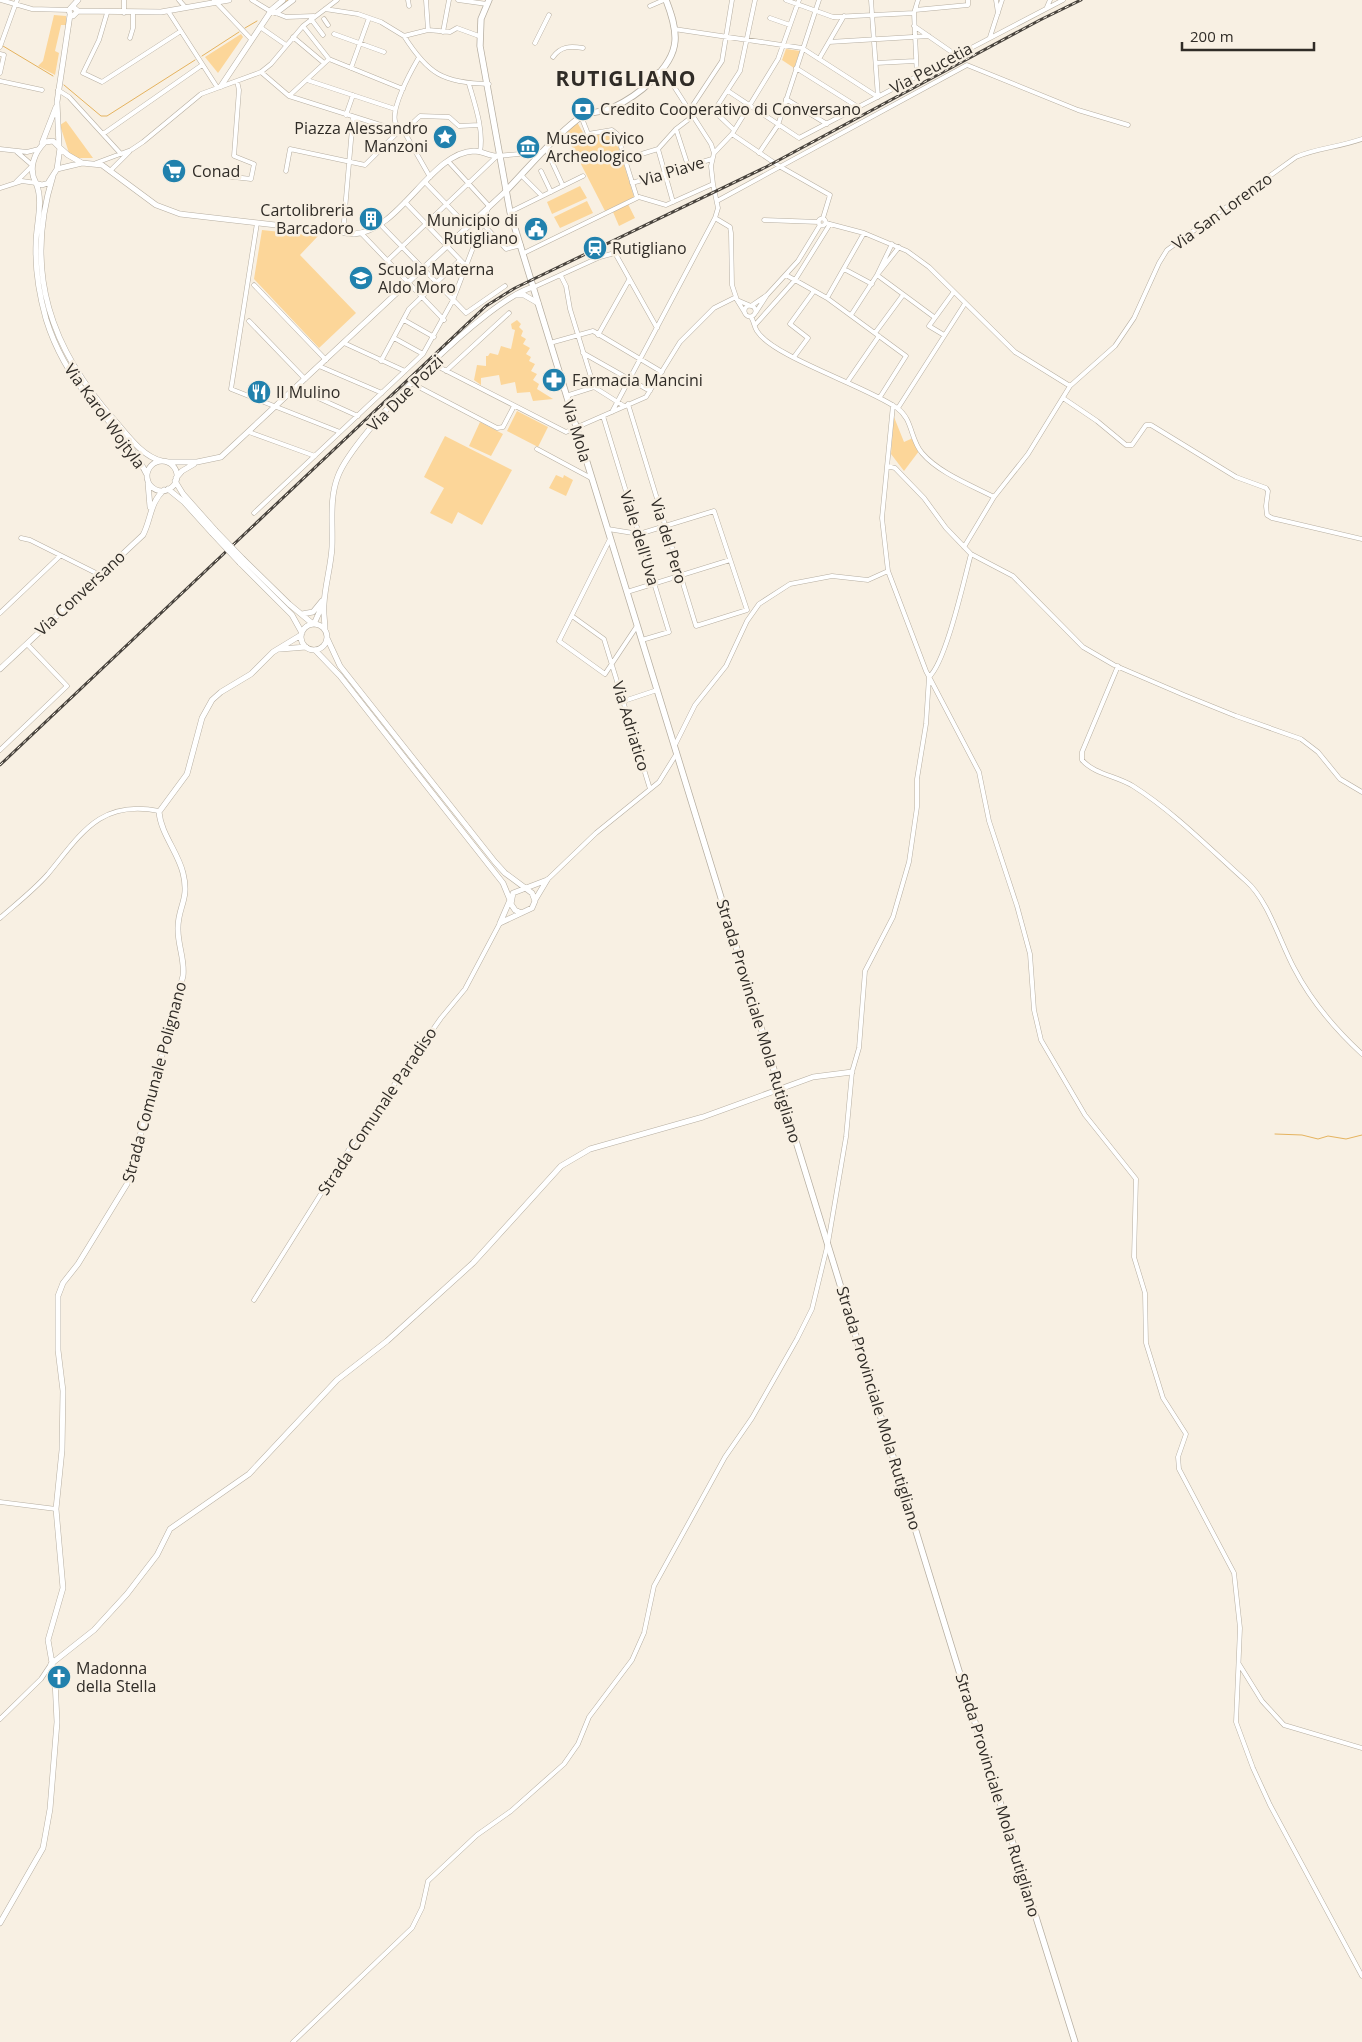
<svg xmlns="http://www.w3.org/2000/svg" width="1362" height="2042" font-family="'Open Sans',sans-serif">
<style>
.green{fill:#fcd699}
.lines{fill:none;stroke-linecap:round;stroke-linejoin:round}
.stream{stroke:#e5b35f;stroke-width:1}
.minor-casing{stroke:#b6aea1;stroke-width:5}
.tertiary-casing{stroke:#b6aea1;stroke-width:6}
.secondary-casing{stroke:#b6aea1;stroke-width:7}
.minor{stroke:#fff;stroke-width:4}
.tertiary{stroke:#fff;stroke-width:5}
.secondary{stroke:#fff;stroke-width:5.5}
.rail-casing{stroke:#49443e;stroke-width:3}
.rail{stroke:#f8f0e3;stroke-width:1;stroke-dasharray:4;stroke-linecap:butt}
.tertiary-bridge-casing{stroke:#b6aea1;stroke-width:6;stroke-linecap:butt}
.tertiary-bridge{stroke:#fff;stroke-width:5}
.labels{text-anchor:middle;dominant-baseline:central;stroke-width:5;stroke-linejoin:round;paint-order:stroke}
.street-label{font-size:16px;fill:#302c27;stroke:#f8f0e3}
.poi-label{font-size:16px;fill:#302c27;stroke:#f8f0e3;text-anchor:start}
.district-label{font-size:21px;font-weight:bold;letter-spacing:1px;fill:#302c27;stroke:#f8f0e3}
</style>
<rect width="100%" height="100%" fill="#f8f0e3"/>
<!-- green -->
<path class="green" d="M 54,15 L 66,16 L 66,25 L 61,25 L 55,51 L 59,53 L 55,75 L 38,66 L 43,61 Z
M 241,34 L 243,37 L 218,73 L 205,57 Z
M 786,49 L 800,51 L 794,68 L 782,60 Z
M 66,121 L 93,158 L 78,158 L 69,153 L 60,125 Z
M 577,122 L 585,136 L 614,133 L 634,197 L 605,211 L 565,133 Z
M 580,186 L 587,198 L 552,214 L 547,202 Z
M 587,201 L 593,213 L 560,228 L 554,217 Z
M 628,204 L 635,218 L 619,226 L 613,212 Z
M 262,230 L 318,236 L 300,255 L 356,313 L 319,348 L 254,279 Z
M 517,320 L 521,324 L 519,327 L 523,331 L 521,336 L 526,339 L 523,344 L 530,348 L 526,354 L 531,357 L 529,361 L 535,364 L 531,371 L 537,374 L 533,380 L 539,384 L 537,389 L 553,399 L 533,401 L 530,392 L 517,393 L 515,382 L 501,385 L 499,375 L 481,378 L 481,385 L 474,380 L 477,365 L 486,366 L 486,356 L 488,356 L 490,353 L 498,355 L 501,346 L 511,349 L 515,330 L 512,329 L 511,324 Z
M 517,411 L 548,427 L 538,447 L 507,431 Z
M 894,417 L 904,442 L 913,438 L 919,451 L 904,471 L 891,454 Z
M 480,422 L 503,434 L 491,456 L 469,446 Z
M 445,436 L 512,470 L 482,525 L 458,512 L 452,524 L 430,513 L 444,488 L 424,477 Z
M 556,475 L 563,478 L 564,475 L 573,480 L 566,496 L 549,488 Z"/>
<g class="lines">
<!-- stream -->
<path class="stream" d="M 278,7 L 288,0
M 245,28 L 257,21
M 3,46 L 53,76
M 202,56 L 239,32
M 64,85 L 101,116 L 107,116 L 195,60
M 1275,1134 L 1302,1135 L 1318,1139 L 1328,1136 L 1346,1139 L 1362,1135"/>
<!-- minor casing -->
<g class="minor-casing">
<path id="minor" d="M 1,0 L 32,9 L 69,10
M 179,0 L 185,7
M 214,0 L 251,39
M 252,0 L 270,11
M 408,0 L 409,6
M 426,0 L 428,30
M 458,0 L 487,4
M 786,0 L 833,17 L 914,13
M 871,0 L 878,97
M 996,0 L 998,13
M 650,6 L 664,0
M 1047,7 L 1050,0
M 325,9 L 358,14 L 381,22 L 404,36
M 915,10 L 968,5 L 968,0
M 168,11 L 217,87
M 107,13 L 99,40 L 83,73 L 102,82 L 181,31
M 124,13 L 124,0
M 276,13 L 286,17 L 314,16
M 770,18 L 790,25
M 311,19 L 323,35
M 324,19 L 328,25
M 303,26 L 329,59 L 403,89
M 914,26 L 956,55
M 260,27 L 286,45
M 674,29 L 802,48 L 878,97
M 443,32 L 449,0
M 334,34 L 384,52
M 404,36 C 428,74 443,83 489,84
M 404,36 L 428,30 L 450,32 L 457,28 L 479,36
M 293,37 L 324,63
M 990,37 L 1002,0
M 130,38 L 133,28 L 133,13
M 829,42 L 929,36
M 535,43 L 549,15
M 0,47 L 17,0
M 0,54 L 4,55 L 0,73
M 553,57 C 561,46 570,46 583,48
M 819,59 L 844,16
M 876,63 L 915,61
M 351,68 L 369,18
M 796,68 L 858,107
M 261,72 L 289,96 L 390,128 L 396,124
M 917,77 L 914,13 L 918,0
M 307,80 L 395,109
M 0,81 L 42,90
M 469,84 C 475,105 484,130 480,152
M 58,90 L 69,97 L 121,154
M 728,91 L 799,138 L 1063,0
M 289,96 L 329,59
M 786,99 L 827,124
M 689,111 L 722,61 L 732,0
M 346,115 L 353,95
M 581,116 L 588,134 L 612,130 L 617,134 L 637,198
M 396,124 C 389,111 411,71 418,59
M 396,124 L 402,128 L 430,177
M 676,129 L 688,166
M 734,130 L 714,111 L 740,71 L 755,0
M 404,131 L 420,116 L 449,117 L 459,126 L 479,125
M 103,134 L 202,65
M 732,134 L 779,166 L 830,195 L 823,218
M 0,149 L 27,152 L 39,149
M 546,149 L 563,186
M 658,149 L 673,202
M 17,152 L 32,165
M 714,153 L 732,134 L 778,59 L 799,0
M 759,153 L 778,125 L 819,0
M 625,159 L 658,149 L 676,129 L 693,116
M 96,163 L 131,150 L 143,142 L 201,94 L 261,72 L 271,64 L 303,26 L 337,0
M 110,171 L 129,152
M 286,171 L 290,149 L 365,165 L 402,128
M 541,171 L 551,192
M 215,175 L 251,179 L 254,164 L 234,156 L 239,90 L 237,81
M 521,175 L 542,196
M 16,182 L 32,166
M 425,182 L 467,226
M 632,183 L 712,159
M 0,188 L 22,181 L 36,183
M 717,201 L 967,65 L 1078,110 L 1128,125
M 405,202 L 466,266
M 510,212 L 583,176
M 715,218 L 730,227 L 731,233 L 732,285 L 737,300
M818.5 222a3.5 3.5 0 1 1 7 0a3.5 3.5 0 1 1-7 0Z
M 764,220 L 819,222
M 257,223 L 231,389 L 340,432
M 482,223 L 506,249 L 521,245
M 826,223 L 864,233 L 907,251 L 929,267 L 1015,352 L 1070,386
M 380,224 L 466,313 L 505,286
M 343,233 L 353,117
M 361,233 L 444,320
M 899,247 L 877,275 L 934,317
M 524,253 L 639,197 L 666,205 L 713,184
M 387,261 L 497,156 L 543,152
M 844,269 L 872,284
M 786,275 L 827,298 L 906,356 L 880,397
M 561,276 L 566,286 L 570,309 L 594,387
M 254,285 L 326,360
M 534,287 L 600,257 L 615,253 L 657,328
M 767,295 L 798,261 L 820,225
M 827,298 L 864,233
M744.5 311a5.5 5.5 0 1 1 11 0a5.5 5.5 0 1 1-11 0Z
M 745,313 L 737,300 L 751,306 L 767,295 L 756,312
M 851,315 L 877,275 L 892,244
M 751,317 C 754,321 754,327 757,331 C 773,357 866,386 897,408 C 913,419 910,439 922,453 C 939,473 971,485 994,497
M 404,320 L 434,337
M 249,321 L 305,379
M 755,325 L 795,280 L 830,224
M 875,333 L 903,295
M 598,335 L 629,280
M 944,335 L 929,326 L 953,293
M 394,338 L 423,354
M 344,343 L 405,371
M 550,343 L 593,331 L 662,372
M 583,353 L 650,391
M 794,357 L 808,338 L 790,324 L 814,291
M 381,361 L 409,309 L 460,260
M 433,364 L 566,432 L 646,397 L 680,342 L 714,308 L 736,297
M 319,366 L 382,393
M 446,371 L 509,313
M 848,381 L 879,336
M 413,384 L 497,428 L 503,427 L 514,406
M 296,388 L 358,416
M 566,396 L 594,387 L 624,406
M 1063,398 L 1097,421 L 1126,445 L 1132,445 L 1146,425 L 1151,425 L 1236,477 L 1266,488 L 1268,491 L 1266,506 L 1267,515 L 1272,518 L 1362,539
M 893,405 L 882,518 L 888,571 L 926,671 L 979,772 L 989,821 L 1017,906 L 1030,954 L 1034,1010 L 1041,1040 L 1085,1115 L 1136,1179 L 1134,1257 L 1145,1293 L 1146,1343 L 1163,1398 L 1186,1434 L 1178,1457 L 1179,1469 L 1234,1573 L 1240,1628 L 1236,1722 L 1253,1768 L 1270,1805 L 1362,1976
M 898,408 L 964,305
M 612,412 L 715,218 L 718,208 L 713,184 L 711,166 L 714,153 L 711,144 L 673,85 L 658,72
M 603,416 L 669,632 L 642,640
M 249,432 L 315,456
M 537,449 L 591,478
M 887,466 L 895,468 L 924,498 L 946,528 L 971,554 L 1013,576 L 1083,647 L 1114,665 L 1184,695 L 1236,716 L 1301,739 L 1318,752 L 1340,779 L 1362,792
M 254,513 L 423,354 L 453,300 L 489,206 L 448,161
M 608,529 L 639,534 L 714,511 L 747,610 L 696,626 L 628,404
M 21,538 L 30,540 L 100,575
M 610,539 L 559,641 L 605,674 L 637,626
M 964,547 L 994,497 L 1028,454 L 1070,386 L 1115,346 L 1134,318 L 1159,263 L 1167,250 L 1296,157 C 1317,148 1340,147 1362,139
M 627,592 L 730,560
M 0,613 L 60,556
M 572,616 L 604,639 L 650,789
M 1118,666 L 1082,752 L 1082,760 C 1094,774 1117,776 1133,786 C 1174,812 1210,849 1246,881 C 1268,900 1280,942 1294,968 C 1310,999 1336,1030 1362,1054
M 624,701 L 657,690
M 675,745 L 695,705 L 726,666 L 747,621 L 759,604 L 790,584 L 832,576 L 868,580 L 888,571
M 0,750 L 67,686 L 27,644
M 547,880 L 596,833 L 659,782 L 677,753
M 0,918 C 16,904 34,890 48,874 C 81,834 100,799 159,811
M 254,1300 L 351,1146 L 441,1018 L 465,989 L 500,923
M 0,1502 L 56,1509
M 1239,1664 L 1262,1701 L 1284,1725 L 1362,1748
M 0,1719 L 41,1679 L 51,1664
M 293,2042 L 412,1928 L 422,1908 L 428,1881 L 477,1835 L 511,1811 L 564,1764 L 578,1744 L 589,1717 L 632,1660 L 644,1633 L 654,1586 L 725,1457 L 752,1418 L 797,1339 L 812,1309 L 828,1243 L 846,1137 L 852,1072 L 859,1048 L 865,971 L 893,917 L 909,862 L 917,807 L 917,779 L 926,724 L 929,677 C 946,662 964,580 971,554"/>
</g>
<!-- tertiary casing -->
<g class="tertiary-casing">
<path id="tertiary" d="M 283,0 L 270,11 L 276,13 L 293,0
M 73,7 L 78,11 L 73,16 L 70,14 L 69,10 L 78,0
M 78,11 L 161,12 L 229,0
M 221,86 L 271,11
M 53,141 L 60,148 L 57,169 L 48,183 L 42,185 L 36,183 C 28,169 34,153 45,142 Z
M 42,143 L 56,107
M 59,146 L 57,102 L 70,15
M 60,148 L 68,155 L 82,163
M 57,169 L 82,163 L 102,165 L 156,205 L 180,214 L 354,234 C 400,231 431,152 474,151 C 482,151 489,156 497,156
M 53,176 C 23,272 51,350 116,422 C 128,436 143,457 162,461
M 36,183 C 44,202 36,224 36,244 C 35,269 39,294 46,319 C 55,348 70,375 90,399 C 110,424 133,446 147,475
M 516,295 L 524,295 L 538,303
M147 476a15 15 0 1 1 30 0a15 15 0 1 1-30 0Z
M 168,462 L 197,462 L 221,457 L 506,191
M 176,478 L 182,471 L 194,464
M 175,481 L 183,494 L 215,530
M 148,483 L 150,507
M 168,489 L 184,502 L 212,533
M 243,559 L 289,604 L 313,624
M 240,563 L 292,615 L 302,633
M 302,614 L 313,612 L 322,601
M 314,624 L 322,606
M301 637a13 13 0 1 1 26 0a13 13 0 1 1-26 0Z
M 325,630 C 325,621 323,612 324,604 C 325,585 331,566 332,547 C 333,523 329,499 338,476 C 354,433 490,296 534,287
M 327,638 L 340,666 L 495,862 L 505,873 L 532,893 L 535,901 L 532,908 L 500,923
M 281,649 L 306,647
M 315,650 L 340,676 L 503,883 L 510,900 L 500,923
M 0,669 L 143,535 C 151,520 150,502 164,490
M 535,900 L 547,880
M 521,913 L 515,910 L 511,904 L 513,893 L 547,880
M 51,1664 L 94,1630 L 127,1594 L 157,1555 L 170,1529 L 249,1474 L 337,1380 L 387,1341 L 473,1263 L 561,1166 L 590,1149 L 703,1117 L 813,1077 L 852,1072
M 0,1923 L 43,1848 L 50,1809 L 57,1722 L 55,1680 L 48,1640 L 63,1588 L 56,1509 L 62,1450 L 63,1391 L 58,1350 L 58,1296 L 63,1283 L 78,1264 L 127,1184 L 183,976 C 185,960 178,946 178,930 C 177,907 190,901 183,873 C 178,852 161,834 159,812 L 187,774 L 202,718 L 212,700 L 221,692 L 251,674 L 273,652 L 301,635"/>
</g>
<!-- secondary casing -->
<g class="secondary-casing">
<path id="secondary" d="M 489,0 L 481,19 L 480,46 L 510,212 L 959,1671 L 1075,2042
M 506,191 C 530,166 552,139 579,118 C 588,111 602,113 612,108 C 636,97 673,69 675,41 C 676,27 671,13 666,0"/>
</g>
<!-- minor -->
<use href="#minor" class="minor"/>
<!-- tertiary -->
<use href="#tertiary" class="tertiary"/>
<!-- secondary -->
<use href="#secondary" class="secondary"/>
<!-- rail casing -->
<g class="rail-casing">
<path id="rail" d="M 0,765 L 486,306 L 515,288 L 766,167 L 1040,20 L 1081,0"/>
</g>
<!-- rail -->
<use href="#rail" class="rail"/>
<!-- tertiary-bridge casing -->
<g class="tertiary-bridge-casing">
<path id="tertiary-bridge" d="M 215,530 L 243,559
M 212,533 L 240,563"/>
</g>
<!-- tertiary-bridge -->
<use href="#tertiary-bridge" class="tertiary-bridge"/>
</g>
<!-- icons -->
<defs>
<g id="bank-disc" transform="scale(1.25)"><circle r="9.5" fill="#2181ad" stroke="#f8f0e3"/><path d="M-6-4H6V4H-6ZM0-2.3a2.3 2.3 0 1 0 0 4.6a2.3 2.3 0 1 0 0-4.6Z" fill="#fff"/></g>
<g id="sight-disc" transform="scale(1.25)"><circle r="9.5" fill="#2181ad" stroke="#f8f0e3"/><path d="M0-6L1.8-2.2L6-1.7L2.9 1.2L3.7 5.4L0 3.3L-3.7 5.4L-2.9 1.2L-6-1.7L-1.8-2.2Z" fill="#fff"/></g>
<g id="museum-disc" transform="scale(1.25)"><circle r="9.5" fill="#2181ad" stroke="#f8f0e3"/><path d="M0-6L6-3V-2H-6V-3ZM-5-1h2V3h-2ZM-1-1h2V3h-2ZM3-1h2V3H3ZM-6 4H6V6H-6Z" fill="#fff"/></g>
<g id="supermarket-disc" transform="scale(1.25)"><circle r="9.5" fill="#2181ad" stroke="#f8f0e3"/><path d="M-6-5.5h2.5l.6 2H6L4.5 2H-2.5L-4.4-4H-6ZM-1.5 3.2a1.3 1.3 0 1 0 .1 0ZM3 3.2a1.3 1.3 0 1 0 .1 0Z" fill="#fff"/></g>
<g id="building-disc" transform="scale(1.25)"><circle r="9.5" fill="#2181ad" stroke="#f8f0e3"/><path d="M-4-6H4V6H1V3H-1V6H-4ZM-2.5-4.3h1.7v1.8h-1.7ZM.8-4.3h1.7v1.8H.8ZM-2.5-1h1.7V.8h-1.7ZM.8-1h1.7V.8H.8Z" fill="#fff"/></g>
<g id="civic-disc" transform="scale(1.25)"><circle r="9.5" fill="#2181ad" stroke="#f8f0e3"/><path d="M-.6-6.5H3V-4.5H.6V-3L4-1V1h2V6H-6V1h2V-1L-.6-3ZM-1.2 2.5V6h2.4V2.5Z" fill="#fff"/></g>
<g id="station-disc" transform="scale(1.25)"><circle r="9.5" fill="#2181ad" stroke="#f8f0e3"/><path d="M-3-6H3Q5-6 5-4V2Q5 4 3 4L4.5 6H3L1.5 4h-3L-3 6H-4.5L-3 4Q-5 4-5 2V-4Q-5-6-3-6ZM-3.5-4v3h7v-3ZM-3.5 1v1.5H-2V1ZM2 1v1.5H3.5V1Z" fill="#fff"/></g>
<g id="school-disc" transform="scale(1.25)"><circle r="9.5" fill="#2181ad" stroke="#f8f0e3"/><path d="M0-5L7-2L0 1L-7-2ZM-4 1L0 2.5L4 1V4Q0 6-4 4Z" fill="#fff"/></g>
<g id="pharmacy-disc" transform="scale(1.25)"><circle r="9.5" fill="#2181ad" stroke="#f8f0e3"/><path d="M-2-6h4v4h4v4h-4v4h-4v-4h-4v-4h4Z" fill="#fff"/></g>
<g id="restaurant-disc" transform="scale(1.25)"><circle r="9.5" fill="#2181ad" stroke="#f8f0e3"/><path d="M-5-6h1v4h1v-4h1v4h1v-4h1v5L-1.5 .5V6h-2V.5L-5-1ZM5-6V6H3V1.5H1.5Q1.5-4 5-6Z" fill="#fff"/></g>
<g id="church-disc" transform="scale(1.25)"><circle r="9.5" fill="#2181ad" stroke="#f8f0e3"/><path d="M-1.2-6h2.4v3.5h3.3v2.4h-3.3V6h-2.4V-.1h-3.3v-2.4h3.3Z" fill="#fff"/></g>
</defs>
<g fill-rule="evenodd">
<use href="#bank-disc" x="583" y="109"/>
<use href="#sight-disc" x="445" y="137"/>
<use href="#museum-disc" x="528" y="147"/>
<use href="#supermarket-disc" x="174" y="171"/>
<use href="#building-disc" x="371" y="219"/>
<use href="#civic-disc" x="536" y="229"/>
<use href="#station-disc" x="595" y="248"/>
<use href="#school-disc" x="361" y="278"/>
<use href="#pharmacy-disc" x="554" y="380"/>
<use href="#restaurant-disc" x="259" y="392"/>
<use href="#church-disc" x="59" y="1677"/>
</g>
<g class="labels">
<!-- street labels -->
<g class="street-label">
<text transform="translate(931 68) rotate(-28)">Via Peucetia</text>
<text transform="translate(672 171) rotate(-17)">Via Piave</text>
<text transform="translate(1222 211) rotate(-36)">Via San Lorenzo</text>
<text transform="translate(405 393) rotate(-45)">Via Due Pozzi</text>
<text transform="translate(105 416) rotate(54)">Via Karol Wojtyla</text>
<text transform="translate(577 431) rotate(73)">Via Mola</text>
<text transform="translate(640 538) rotate(73)">Viale dell'Uva</text>
<text transform="translate(669 541) rotate(73)">Via del Pero</text>
<text transform="translate(80 593) rotate(-43)">Via Conversano</text>
<text transform="translate(631 726) rotate(73)">Via Adriatico</text>
<text transform="translate(759 1021) rotate(73)">Strada Provinciale Mola Rutigliano</text>
<text transform="translate(154 1082) rotate(-75)">Strada Comunale Polignano</text>
<text transform="translate(377 1111) rotate(-56)">Strada Comunale Paradiso</text>
<text transform="translate(879 1408) rotate(73)">Strada Provinciale Mola Rutigliano</text>
<text transform="translate(998 1795) rotate(73)">Strada Provinciale Mola Rutigliano</text>
</g>
<!-- poi labels -->
<g class="poi-label">
<text x="600" y="109">Credito Cooperativo di Conversano</text>
<text x="428" y="128" text-anchor="end">Piazza Alessandro<tspan x="428" dy="18">Manzoni</tspan></text>
<text x="546" y="138">Museo Civico<tspan x="546" dy="18">Archeologico</tspan></text>
<text x="192" y="171">Conad</text>
<text x="354" y="210" text-anchor="end">Cartolibreria<tspan x="354" dy="18">Barcadoro</tspan></text>
<text x="518" y="220" text-anchor="end">Municipio di<tspan x="518" dy="18">Rutigliano</tspan></text>
<text x="612" y="248">Rutigliano</text>
<text x="378" y="269">Scuola Materna<tspan x="378" dy="18">Aldo Moro</tspan></text>
<text x="572" y="380">Farmacia Mancini</text>
<text x="276" y="392">Il Mulino</text>
<text x="76" y="1668">Madonna<tspan x="76" dy="18">della Stella</tspan></text>
</g>
<!-- district labels -->
<g class="district-label">
<text x="626" y="78">RUTIGLIANO</text>
</g>
</g>
<!-- scale -->
<path d="M1182 42v8h132v-8" fill="none" stroke="#302c27" stroke-width="2.5"/>
<text x="1190" y="42" font-size="15" fill="#302c27" stroke="#f8f0e3" stroke-width="4" paint-order="stroke">200 m</text>
</svg>
